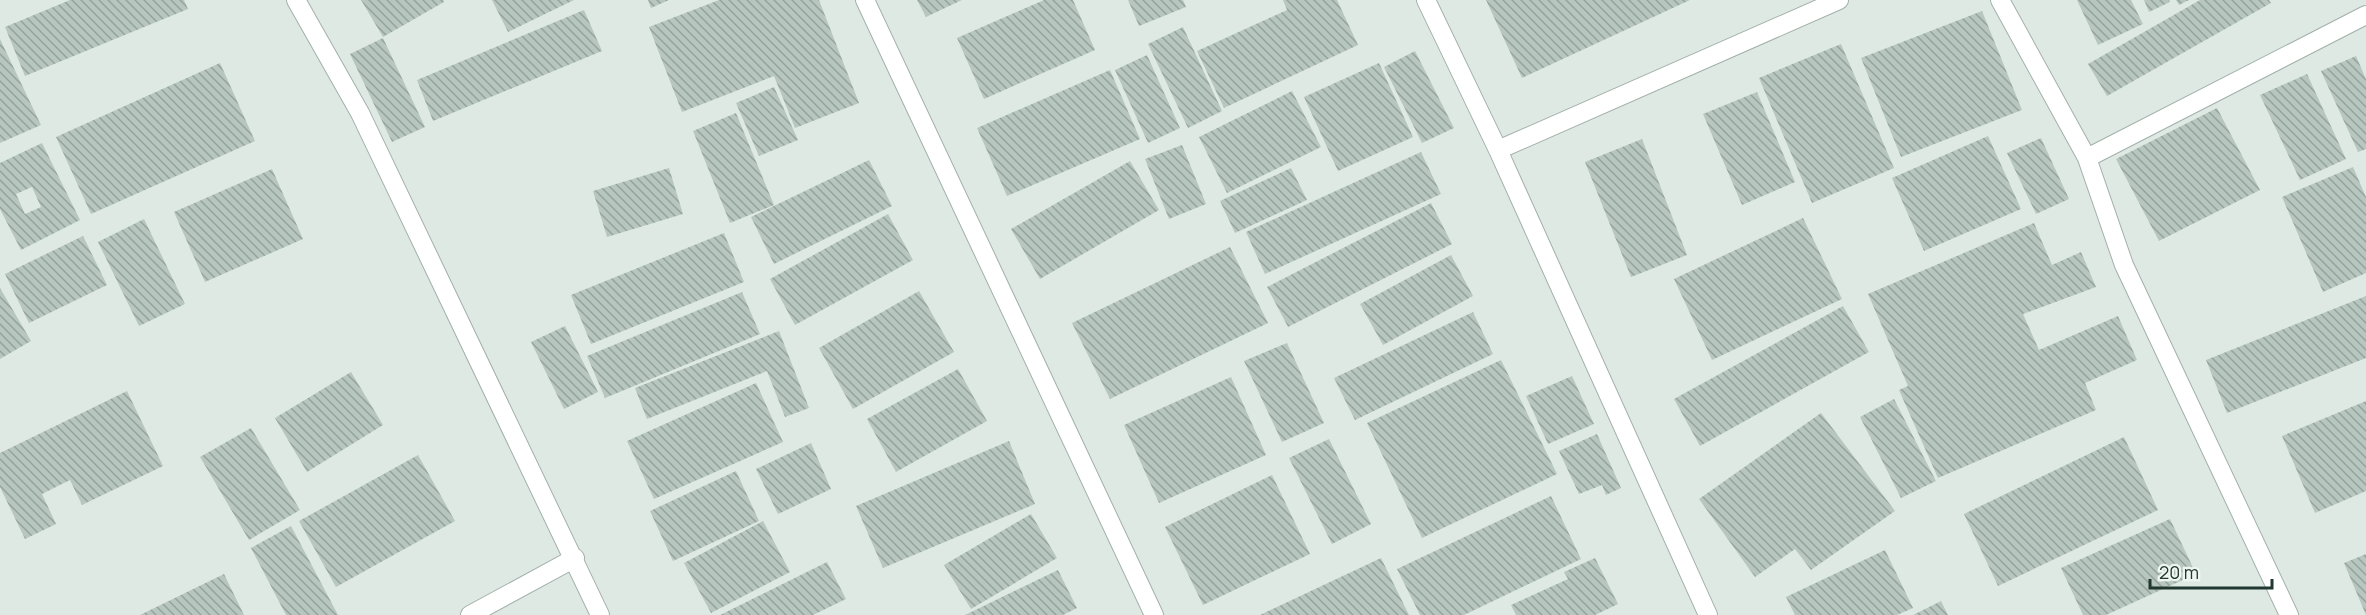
<svg xmlns="http://www.w3.org/2000/svg" width="2366" height="615" font-family="Manrope,sans-serif">
<style>
.building{fill:url(#building-back-hatch);fill-rule:evenodd}
.lines{fill:none;stroke-linecap:round;stroke-linejoin:round}
.minor-casing{stroke:#a2b0aa;stroke-width:20}
.minor{stroke:#fff;stroke-width:18}
</style>
<defs>
<pattern id="building-back-hatch" width="6" height="6" patternUnits="userSpaceOnUse" patternTransform="scale(1.5)"><rect width="6" height="6" fill="#b7c7bf"/><path d="M-1 5l2 2M0 0l6 6M5-1l2 2" fill="none" stroke="#94a39c"/></pattern>
</defs>
<rect width="100%" height="100%" fill="#dfe9e4"/>
<!-- building -->
<path class="building" d="M 70,0 L 184,0 L 188,9 L 25,76 L 5,27 Z
M 361,0 L 443,0 L 444,2 L 383,37 Z
M 492,0 L 574,0 L 508,32 Z
M 648,0 L 669,0 L 651,8 Z
M 719,0 L 819,0 L 859,103 L 795,128 L 774,76 L 682,112 L 649,27 Z
M 917,0 L 962,0 L 926,17 Z
M 1044,0 L 1073,0 L 1095,50 L 984,99 L 957,38 Z
M 1128,0 L 1183,0 L 1186,7 L 1139,26 Z
M 1283,0 L 1337,0 L 1358,45 L 1224,108 L 1197,51 L 1287,10 Z
M 1486,0 L 1690,0 L 1522,78 Z
M 2077,0 L 2131,0 L 2143,24 L 2098,45 Z
M 2144,0 L 2169,0 L 2170,2 L 2149,12 Z
M 2176,0 L 2189,0 L 2179,5 Z
M 2200,0 L 2269,0 L 2271,3 L 2107,96 L 2088,64 Z
M 584,10 L 602,51 L 433,121 L 417,80 Z
M 1982,11 L 2022,110 L 1901,157 L 1861,58 Z
M 1183,27 L 1222,111 L 1188,128 L 1148,44 Z
M 383,38 L 425,127 L 392,142 L 350,54 Z
M 0,39 L 41,125 L 0,143 Z
M 1841,44 L 1894,168 L 1812,203 L 1759,78 Z
M 1415,51 L 1454,128 L 1422,143 L 1384,67 Z
M 1147,55 L 1180,128 L 1148,143 L 1115,70 Z
M 2356,56 L 2366,79 L 2366,149 L 2358,152 L 2321,71 Z
M 220,63 L 255,141 L 91,214 L 56,137 Z
M 1379,63 L 1413,137 L 1338,171 L 1304,97 Z
M 1110,70 L 1140,139 L 1007,196 L 977,128 Z
M 2307,74 L 2346,159 L 2300,180 L 2260,95 Z
M 774,87 L 798,140 L 759,156 L 736,103 Z
M 1292,91 L 1321,147 L 1227,193 L 1199,137 Z
M 1757,92 L 1795,182 L 1742,205 L 1703,114 Z
M 2217,108 L 2260,190 L 2159,241 L 2116,159 Z
M 736,113 L 774,205 L 730,223 L 693,131 Z
M 1988,136 L 2021,209 L 1924,251 L 1892,178 Z
M 2041,138 L 2069,199 L 2036,214 L 2007,153 Z
M 1642,139 L 1687,255 L 1631,277 L 1585,162 Z
M 42,143 L 80,220 L 21,250 L 0,209 L 0,163 ZM 32,187 L 41,207 L 25,214 L 16,194 Z
M 1182,145 L 1206,204 L 1169,219 L 1145,159 Z
M 1421,152 L 1441,194 L 1265,274 L 1246,232 Z
M 869,160 L 892,206 L 774,264 L 751,217 Z
M 1130,161 L 1159,210 L 1040,279 L 1011,229 Z
M 2353,167 L 2366,197 L 2366,273 L 2323,292 L 2282,197 Z
M 669,168 L 683,214 L 607,237 L 593,191 Z
M 1291,168 L 1307,200 L 1235,233 L 1220,201 Z
M 272,169 L 303,239 L 205,282 L 174,212 Z
M 1431,203 L 1452,244 L 1288,327 L 1267,287 Z
M 888,214 L 913,260 L 795,325 L 770,279 Z
M 1803,218 L 1842,299 L 1712,360 L 1674,279 Z
M 144,219 L 185,304 L 139,326 L 98,242 Z
M 2034,223 L 2052,265 L 2081,252 L 2096,287 L 2023,314 L 2039,350 L 2118,316 L 2137,360 L 2085,383 L 2096,410 L 1938,478 L 1899,390 L 1908,386 L 1868,294 Z
M 724,233 L 744,282 L 591,344 L 571,295 Z
M 83,236 L 107,285 L 29,323 L 5,274 Z
M 1230,247 L 1268,323 L 1110,399 L 1072,323 Z
M 1451,255 L 1473,296 L 1383,345 L 1360,304 Z
M 0,288 L 31,341 L 0,359 Z
M 919,291 L 954,352 L 853,409 L 819,348 Z
M 742,292 L 760,334 L 605,398 L 587,356 Z
M 2366,296 L 2366,358 L 2227,413 L 2206,360 Z
M 1843,306 L 1869,352 L 1700,446 L 1674,399 Z
M 1473,312 L 1493,354 L 1355,420 L 1334,378 Z
M 565,326 L 598,392 L 564,409 L 531,342 Z
M 779,331 L 809,408 L 785,417 L 767,371 L 647,419 L 635,388 Z
M 1287,343 L 1324,423 L 1282,442 L 1244,361 Z
M 1501,360 L 1557,474 L 1422,538 L 1367,423 Z
M 958,369 L 987,421 L 896,472 L 867,419 Z
M 351,372 L 383,425 L 307,472 L 275,418 Z
M 1572,376 L 1594,424 L 1548,444 L 1526,396 Z
M 1231,377 L 1266,455 L 1159,503 L 1124,425 Z
M 756,383 L 783,442 L 654,499 L 627,441 Z
M 127,391 L 163,466 L 82,505 L 70,480 L 42,494 L 56,524 L 25,539 L 0,487 L 0,453 Z
M 1894,399 L 1936,481 L 1901,498 L 1860,417 Z
M 2366,401 L 2366,491 L 2315,513 L 2282,436 Z
M 1821,413 L 1895,511 L 1811,570 L 1795,549 L 1755,577 L 1699,499 Z
M 251,428 L 300,510 L 249,540 L 200,457 Z
M 1597,434 L 1621,488 L 1606,495 L 1602,485 L 1579,494 L 1559,451 Z
M 2124,437 L 2158,510 L 1998,586 L 1964,514 Z
M 1329,439 L 1371,524 L 1332,544 L 1289,458 Z
M 1009,441 L 1035,504 L 883,568 L 856,506 Z
M 811,443 L 831,489 L 778,514 L 756,469 Z
M 418,455 L 455,521 L 336,587 L 299,521 Z
M 736,471 L 759,521 L 673,561 L 650,511 Z
M 1272,475 L 1310,554 L 1203,605 L 1165,527 Z
M 1551,496 L 1581,559 L 1464,615 L 1420,615 L 1397,569 Z
M 1031,514 L 1057,558 L 971,609 L 944,565 Z
M 2170,519 L 2196,574 L 2106,615 L 2083,615 L 2061,568 Z
M 763,521 L 790,572 L 711,613 L 684,563 Z
M 291,526 L 338,615 L 286,615 L 251,548 Z
M 1885,550 L 1913,608 L 1897,615 L 1795,615 L 1786,597 Z
M 2366,554 L 2366,615 L 2344,563 Z
M 1381,558 L 1409,615 L 1260,615 Z
M 1595,558 L 1618,604 L 1595,615 L 1516,615 L 1511,605 L 1568,579 L 1564,572 Z
M 827,562 L 846,599 L 813,615 L 720,615 Z
M 1058,570 L 1077,608 L 1063,615 L 965,615 Z
M 224,574 L 244,615 L 140,615 Z
M 1941,601 L 1948,615 L 1913,615 Z"/>
<g class="lines">
<!-- minor casing -->
<g class="minor-casing">
<path id="minor" d="M 296,0 L 360,113 L 600,615
M 865,0 L 1154,615
M 1426,0 L 1498,150 L 1708,615
M 2000,0 L 2087,158 L 2124,265 L 2289,615
M 1498,150 L 1839,0
M 2087,158 L 2366,15
M 470,615 L 575,558"/>
</g>
<!-- minor -->
<use href="#minor" class="minor"/>
</g>
<!-- scale -->
<path d="M2150 579v9h122v-9" fill="none" stroke="#213830" stroke-width="3"/>
<text x="2159" y="579" font-size="18" fill="#213830" stroke="#eff6f2" stroke-width="4.5" paint-order="stroke">20 m</text>
</svg>
